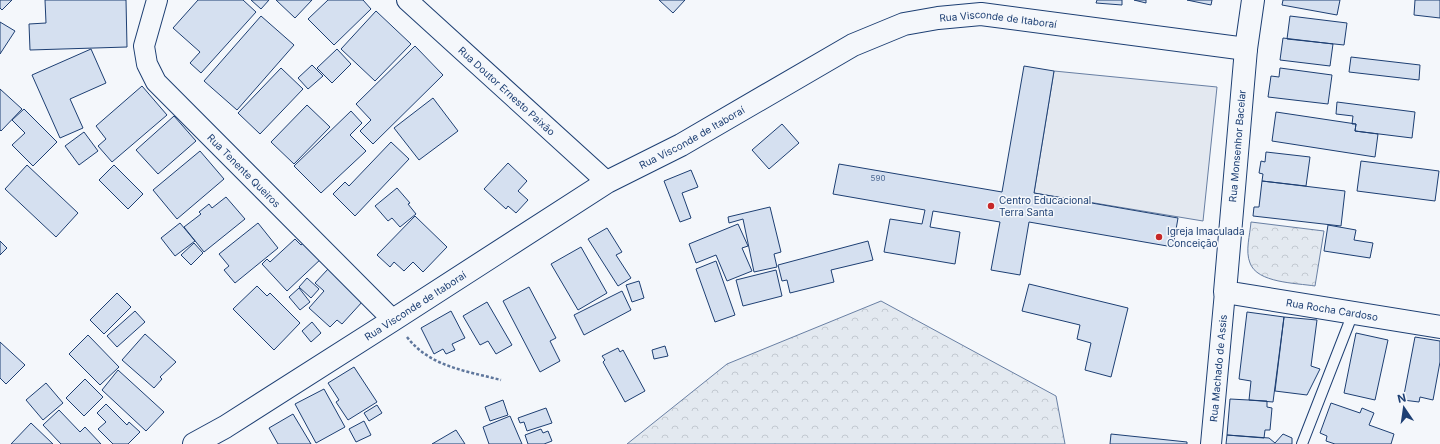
<svg xmlns="http://www.w3.org/2000/svg" width="1440" height="444" font-family="Inter,sans-serif">
<style>
.forest{fill:url(#forest-crowns);stroke:#687fa3}
.parking{fill:#e3e8f0;stroke:#687fa3}
.building{fill:#d5e0f0;stroke:#1d3f73}
.lines{fill:none;stroke-linecap:round;stroke-linejoin:round}
.service-casing{stroke:#1d3f73;stroke-width:12}
.minor-casing{stroke:#1d3f73;stroke-width:22}
.tertiary-casing{stroke:#1d3f73;stroke-width:24}
.secondary-casing{stroke:#1d3f73;stroke-width:24}
.path{stroke:#5e769c;stroke-width:2.5;stroke-dasharray:3 2;stroke-linecap:butt}
.service{stroke:#f4f7fb;stroke-width:10}
.minor{stroke:#f4f7fb;stroke-width:20}
.tertiary{stroke:#f4f7fb;stroke-width:22}
.secondary{stroke:#f4f7fb;stroke-width:22}
.poi-dot{fill:#c62828;stroke:#f4f7fb;stroke-width:1.5}
.labels{text-anchor:middle;dominant-baseline:central;stroke-width:3;stroke-linejoin:round;paint-order:stroke}
.number-label{font-size:8px;fill:#4b6792}
.street-label{font-size:10px;fill:#1d3f73;stroke:#f4f7fb}
.poi-label{font-size:10px;fill:#1d3f73;stroke:#f4f7fb;text-anchor:start}
</style>
<defs>
<pattern id="forest-crowns" width="20" height="18" patternUnits="userSpaceOnUse"><rect width="20" height="18" fill="#e3e9f0"/><path d="M2 6a3 3 0 1 1 6 0M12 15a3 3 0 1 1 6 0" fill="none" stroke="#c2c9d1"/></pattern>
</defs>
<rect width="100%" height="100%" fill="#f4f7fb"/>
<!-- forest -->
<path class="forest" d="M 1251,222 L 1324,231 L 1315,286 C 1296,283 1257,283 1250,263 C 1245,251 1250,235 1251,222 Z
M 881,301 L 1056,396 L 1065,444 L 627,444 L 727,364 Z"/>
<!-- parking -->
<path class="parking" d="M 1054,71 L 1217,87 L 1203,221 L 1034,193 Z"/>
<!-- building -->
<path class="building" d="M 0,0 L 12,0 L 2,10 L 0,8 Z
M 45,0 L 126,0 L 127,47 L 30,50 L 29,24 L 46,23 Z
M 198,0 L 243,0 L 256,12 L 201,73 L 190,63 L 200,52 L 173,28 Z
M 251,0 L 269,0 L 261,9 Z
M 276,0 L 312,0 L 295,18 Z
M 328,0 L 363,0 L 371,9 L 334,45 L 308,19 Z
M 659,0 L 685,0 L 673,13 Z
M 1097,0 L 1122,0 L 1122,5 L 1096,3 Z
M 1134,0 L 1146,0 L 1146,3 Z
M 1187,0 L 1212,0 L 1211,5 Z
M 1283,0 L 1340,0 L 1337,15 L 1282,5 Z
M 1415,0 L 1440,0 L 1440,18 L 1414,15 Z
M 376,11 L 411,44 L 375,81 L 341,49 Z
M 261,16 L 294,45 L 237,110 L 204,81 Z
M 1290,16 L 1347,23 L 1344,45 L 1287,39 Z
M 0,22 L 15,31 L 0,54 Z
M 1283,38 L 1333,44 L 1330,66 L 1280,60 Z
M 415,46 L 443,75 L 373,144 L 360,131 L 371,120 L 356,104 Z
M 91,49 L 106,83 L 70,99 L 83,128 L 60,138 L 32,75 Z
M 337,49 L 351,64 L 332,83 L 317,68 Z
M 1351,57 L 1420,65 L 1419,80 L 1349,72 Z
M 312,65 L 323,76 L 308,89 L 298,78 Z
M 1024,66 L 1054,71 L 1034,193 L 1178,218 L 1173,247 L 1029,222 L 1020,275 L 991,270 L 1000,222 L 933,211 L 930,227 L 960,232 L 955,264 L 884,252 L 890,219 L 922,224 L 925,210 L 833,194 L 839,164 L 1002,192 Z
M 281,68 L 303,89 L 260,134 L 238,113 Z
M 1280,68 L 1332,75 L 1328,104 L 1268,97 L 1271,76 L 1279,77 Z
M 142,86 L 167,115 L 112,162 L 98,146 L 106,139 L 96,126 Z
M 0,89 L 22,109 L 1,131 L 0,130 Z
M 433,98 L 458,131 L 419,160 L 394,128 Z
M 1337,102 L 1415,112 L 1412,138 L 1355,131 L 1356,124 L 1352,124 L 1353,116 L 1336,114 Z
M 307,105 L 330,127 L 294,164 L 271,142 Z
M 24,109 L 57,142 L 33,166 L 12,145 L 25,133 L 12,120 Z
M 351,111 L 362,123 L 350,135 L 366,151 L 321,193 L 294,166 Z
M 1276,112 L 1356,124 L 1355,131 L 1378,134 L 1375,157 L 1272,141 Z
M 174,116 L 196,141 L 158,174 L 136,150 Z
M 782,124 L 799,143 L 769,169 L 752,150 Z
M 84,132 L 98,151 L 79,165 L 65,146 Z
M 391,142 L 409,159 L 355,216 L 333,194 L 345,182 L 349,186 Z
M 200,151 L 224,179 L 177,219 L 153,190 Z
M 1266,152 L 1310,157 L 1306,186 L 1262,181 L 1263,174 L 1259,173 L 1261,161 L 1265,162 Z
M 1361,161 L 1439,171 L 1435,201 L 1357,191 Z
M 508,163 L 527,181 L 518,191 L 528,200 L 516,213 L 508,206 L 506,209 L 484,189 Z
M 27,165 L 78,213 L 56,237 L 5,189 Z
M 114,165 L 143,194 L 128,209 L 99,180 Z
M 691,170 L 698,187 L 682,193 L 691,218 L 680,222 L 664,181 Z
M 1262,181 L 1345,191 L 1341,226 L 1253,216 L 1254,207 L 1259,207 Z
M 397,188 L 410,203 L 408,204 L 416,214 L 400,227 L 392,218 L 388,221 L 375,206 Z
M 226,197 L 245,219 L 204,252 L 184,227 L 201,214 L 199,212 L 209,204 L 212,208 Z
M 770,207 L 781,252 L 774,254 L 777,267 L 754,272 L 743,219 L 729,223 L 728,217 Z
M 415,216 L 447,247 L 423,272 L 413,262 L 404,271 L 394,262 L 390,267 L 377,255 Z
M 180,223 L 195,241 L 175,256 L 161,238 Z
M 258,223 L 278,248 L 235,283 L 224,270 L 229,266 L 219,254 Z
M 738,224 L 748,246 L 742,248 L 752,271 L 727,281 L 716,255 L 696,263 L 689,244 Z
M 1328,225 L 1356,230 L 1354,240 L 1373,243 L 1370,258 L 1324,251 Z
M 607,228 L 622,252 L 616,255 L 631,278 L 618,286 L 588,239 Z
M 295,239 L 301,245 L 307,240 L 323,257 L 287,291 L 262,264 L 267,259 L 270,262 Z
M 0,241 L 7,248 L 0,255 Z
M 868,241 L 873,260 L 831,270 L 834,282 L 790,293 L 787,280 L 782,281 L 778,265 Z
M 194,243 L 203,253 L 191,265 L 181,255 Z
M 581,247 L 607,293 L 578,310 L 551,264 Z
M 716,261 L 735,315 L 715,322 L 696,269 Z
M 328,269 L 363,301 L 342,324 L 337,320 L 330,327 L 309,308 L 324,291 L 315,283 Z
M 776,270 L 782,296 L 743,306 L 736,280 Z
M 307,278 L 319,289 L 311,298 L 299,287 Z
M 639,281 L 644,298 L 632,302 L 626,285 Z
M 1029,284 L 1128,308 L 1111,377 L 1085,370 L 1091,343 L 1077,339 L 1080,325 L 1022,311 Z
M 257,286 L 267,296 L 270,293 L 300,323 L 274,350 L 233,309 Z
M 529,287 L 556,338 L 550,341 L 560,361 L 540,372 L 503,301 Z
M 299,288 L 310,302 L 300,310 L 289,297 Z
M 622,291 L 631,310 L 584,335 L 574,315 Z
M 117,293 L 131,307 L 104,334 L 90,320 Z
M 487,302 L 512,345 L 496,354 L 488,341 L 480,345 L 463,316 Z
M 135,311 L 145,322 L 117,347 L 107,336 Z
M 451,311 L 465,338 L 452,344 L 455,350 L 446,354 L 443,349 L 434,354 L 421,328 Z
M 1247,312 L 1284,317 L 1273,402 L 1249,400 L 1251,381 L 1239,379 Z
M 1284,317 L 1317,320 L 1311,366 L 1320,369 L 1307,395 L 1275,391 Z
M 312,322 L 321,333 L 311,342 L 302,331 Z
M 1356,333 L 1388,340 L 1375,400 L 1344,393 Z
M 145,334 L 176,362 L 160,377 L 162,379 L 154,388 L 122,360 Z
M 88,335 L 119,367 L 100,385 L 69,354 Z
M 1415,337 L 1440,341 L 1440,362 L 1433,400 L 1420,397 L 1419,402 L 1403,400 Z
M 0,342 L 25,365 L 6,384 L 0,378 Z
M 665,346 L 668,356 L 654,359 L 652,350 Z
M 618,348 L 620,352 L 623,350 L 645,391 L 625,402 L 603,362 L 605,360 L 602,356 Z
M 354,367 L 377,402 L 348,420 L 336,402 L 339,400 L 328,383 Z
M 118,370 L 164,412 L 146,431 L 102,390 Z
M 85,379 L 103,397 L 84,416 L 66,398 Z
M 46,383 L 63,403 L 43,420 L 26,400 Z
M 324,389 L 345,427 L 316,443 L 295,404 Z
M 1230,399 L 1267,401 L 1267,407 L 1272,408 L 1270,430 L 1265,430 L 1264,438 L 1227,435 Z
M 503,400 L 508,415 L 490,421 L 485,407 Z
M 1331,403 L 1360,413 L 1362,408 L 1374,413 L 1369,425 L 1394,434 L 1391,444 L 1335,444 L 1326,441 L 1327,436 L 1320,433 Z
M 106,404 L 127,425 L 129,422 L 140,432 L 128,444 L 113,444 L 98,429 L 106,422 L 97,413 Z
M 377,405 L 382,413 L 369,421 L 364,413 Z
M 546,408 L 552,423 L 527,431 L 524,422 L 520,423 L 518,418 Z
M 59,410 L 80,432 L 85,427 L 101,444 L 61,444 L 43,425 Z
M 293,414 L 311,444 L 278,444 L 269,428 Z
M 510,416 L 522,444 L 489,444 L 483,427 Z
M 364,421 L 371,435 L 356,442 L 349,429 Z
M 31,423 L 53,444 L 11,444 Z
M 541,429 L 543,433 L 548,431 L 552,441 L 544,444 L 528,444 L 525,435 Z
M 456,430 L 465,444 L 432,444 Z
M 1111,434 L 1187,442 L 1187,444 L 1110,444 Z
M 1283,434 L 1292,438 L 1292,444 L 1226,444 L 1227,435 L 1269,438 L 1275,443 Z"/>
<g class="lines">
<!-- service casing -->
<g class="service-casing">
<path id="service" d="M 1302,444 L 1353,313"/>
</g>
<!-- minor casing -->
<g class="minor-casing">
<g id="minor">
<path id="s1" d="M 157,0 L 144,46 L 147,64 L 156,82 L 393,320"/>
<path id="s2" d="M 407,0 L 607,182"/>
<path id="s3" d="M 1211,444 L 1225,292"/>
</g>
</g>
<!-- tertiary casing -->
<g class="tertiary-casing">
<g id="tertiary">
<path id="s4" d="M 194,444 L 225,427 L 393,320 L 607,182 L 681,145 L 853,45 L 904,24 L 938,18 L 981,14 L 1246,49"/>
</g>
</g>
<!-- secondary casing -->
<g class="secondary-casing">
<g id="secondary">
<path id="s5" d="M 1253,0 L 1246,49 L 1225,292 L 1440,327"/>
</g>
</g>
<!-- path -->
<path class="path" d="M 407,337 C 430,367 467,371 501,380"/>
<!-- service -->
<use href="#service" class="service"/>
<!-- minor -->
<use href="#minor" class="minor"/>
<!-- tertiary -->
<use href="#tertiary" class="tertiary"/>
<!-- secondary -->
<use href="#secondary" class="secondary"/>
</g>
<!-- markers -->
<g class="poi-dot">
<circle cx="991" cy="206" r="4"/>
<circle cx="1159" cy="237" r="4"/>
</g>
<g class="labels">
<!-- number labels -->
<g class="number-label">
<text x="878" y="178">590</text>
</g>
<!-- street labels -->
<g class="street-label">
<text stroke="none"><textPath href="#s4" startOffset="921">Rua Visconde de Itaboraí</textPath></text>
<text stroke="none"><textPath href="#s2" startOffset="135">Rua Doutor Ernesto Paixão</textPath></text>
<text stroke="none"><textPath href="#s4" startOffset="585">Rua Visconde de Itaboraí</textPath></text>
<text transform="translate(1237 146) rotate(-85)">Rua Monsenhor Bacelar</text>
<text stroke="none"><textPath href="#s1" startOffset="211">Rua Tenente Queiros</textPath></text>
<text stroke="none"><textPath href="#s4" startOffset="261">Rua Visconde de Itaboraí</textPath></text>
<text stroke="none"><textPath href="#s5" startOffset="402">Rua Rocha Cardoso</textPath></text>
<text stroke="none"><textPath href="#s3" startOffset="76">Rua Machado de Assis</textPath></text>
</g>
<!-- poi labels -->
<g class="poi-label">
<text x="999" y="200">Centro Educacional<tspan x="999" dy="12">Terra Santa</tspan></text>
<text x="1167" y="231">Igreja Imaculada<tspan x="1167" dy="12">Conceição</tspan></text>
</g>
</g>
<!-- north arrow -->
<g transform="translate(1404 408) rotate(347)" stroke="#f4f7fb" stroke-width="3" paint-order="stroke">
<path d="M0-3L7 15L0 10L-7 15Z" fill="#1d3f73"/>
<text y="-6" font-size="11" font-weight="bold" text-anchor="middle" fill="#1d3f73">N</text>
</g>
</svg>
